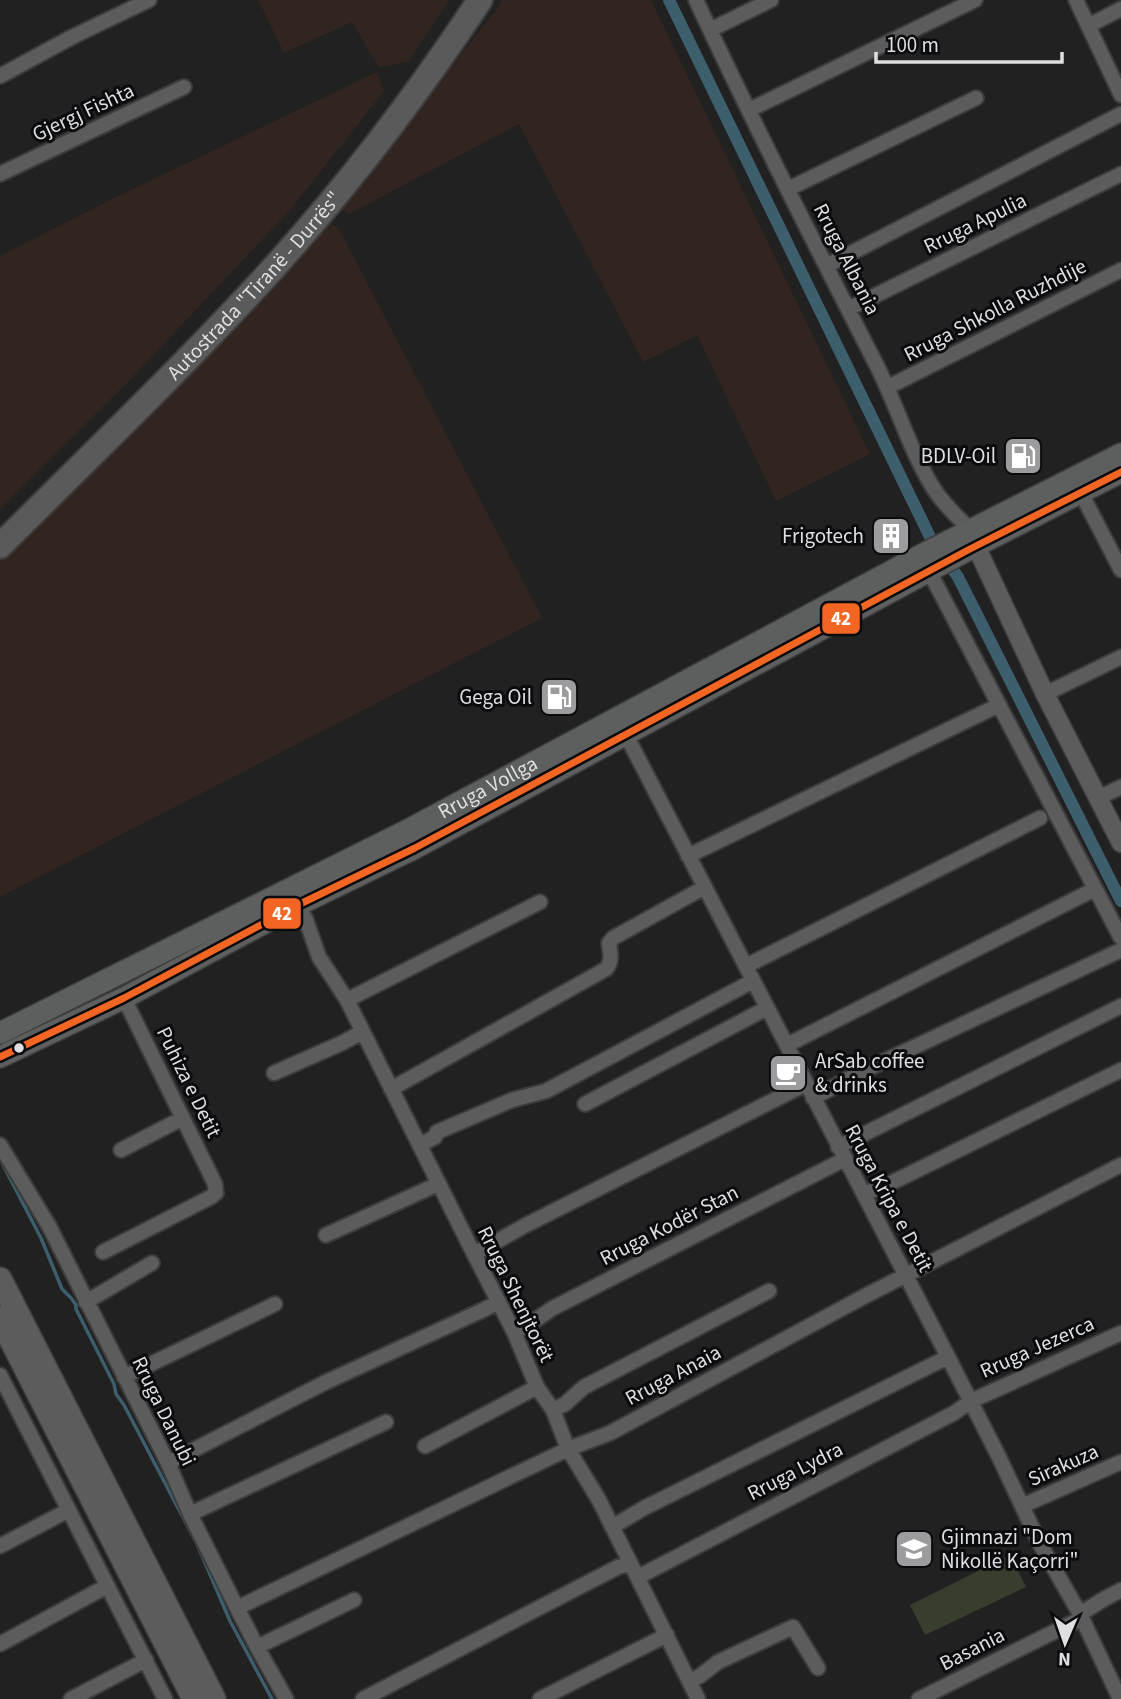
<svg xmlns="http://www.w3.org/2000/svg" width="1121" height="1699" font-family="'Source Sans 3',sans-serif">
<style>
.commercial{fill:#32241e}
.green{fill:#373e2d}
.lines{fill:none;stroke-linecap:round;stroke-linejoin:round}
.stream{stroke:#3d5e6d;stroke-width:3.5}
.canal{stroke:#3d5e6d;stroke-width:12}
.minor-casing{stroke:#3c3c3d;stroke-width:18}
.tertiary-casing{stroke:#3c3c3d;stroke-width:21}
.secondary-casing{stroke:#3c3c3d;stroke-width:24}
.primary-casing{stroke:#3c3c3d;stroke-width:26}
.trunk-casing{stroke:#3c3c3d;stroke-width:28}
.minor{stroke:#5b5c5b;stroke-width:14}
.tertiary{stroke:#5b5c5b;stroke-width:18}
.secondary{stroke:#5d5e5e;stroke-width:21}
.primary{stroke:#5c5c5d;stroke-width:23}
.trunk{stroke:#5a5a5b;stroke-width:24}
.bus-1-casing{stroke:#0a0b0c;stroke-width:12}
.bus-1{stroke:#f26522;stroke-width:7}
.bus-dot{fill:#dfdfe1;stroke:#0a0b0c;stroke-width:2.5}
.labels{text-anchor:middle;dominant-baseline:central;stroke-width:6;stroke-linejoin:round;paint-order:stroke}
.street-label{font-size:21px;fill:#dfdfe1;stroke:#0a0b0c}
.poi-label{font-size:21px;fill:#dfdfe1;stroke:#0a0b0c;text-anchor:end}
.line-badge{stroke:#0a0b0c;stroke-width:2.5}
.badge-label{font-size:19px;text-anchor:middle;font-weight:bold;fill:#fff}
</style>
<rect width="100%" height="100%" fill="#212122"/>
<!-- commercial -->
<path class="commercial" d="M 258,0 L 449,0 L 408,62 L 379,67 L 352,22 L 284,53 Z
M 502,0 L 651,0 L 870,454 L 776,501 L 697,335 L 643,362 L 519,124 L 349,214 L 339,208 L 496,10 Z
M 377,72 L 384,91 L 291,209 L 128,382 L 0,509 L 0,256 L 112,199 Z
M 325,222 L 338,227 L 542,618 L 0,897 L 0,562 L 49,513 Z"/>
<!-- green -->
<path class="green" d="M 1010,1555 L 1026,1587 L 925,1635 L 910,1605 Z"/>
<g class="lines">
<!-- stream -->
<path class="stream" d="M 3,1165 L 41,1238 L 62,1289 L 71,1298 L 76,1305 L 76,1309 L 114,1384 L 116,1394 L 124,1405 L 197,1544 L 230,1621 L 272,1699"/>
<!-- canal -->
<path class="canal" d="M 669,0 L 931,539 L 958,577 L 1121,901"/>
<!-- minor casing -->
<g class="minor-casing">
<path id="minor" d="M 696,0 C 753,123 815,245 877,366 C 898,407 912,458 938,495 C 948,508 959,519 971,530
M 1076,0 L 1121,95
M 1088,26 L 1121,9
M 710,30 L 771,0
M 0,76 L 72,37 L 149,0
M 749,110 L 975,0
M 0,174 L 184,87
M 788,189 L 976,98
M 826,266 L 1121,114
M 848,309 L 1121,174
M 888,387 L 1121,270
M 1081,493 L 1121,570
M 929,571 L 1121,938
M 1045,694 L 1121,657
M 623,729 L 946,1353 L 999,1457 L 1040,1544 L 1080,1614 L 1120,1699
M 1098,798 L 1121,787
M 688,856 L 999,705
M 298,905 L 306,920 L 319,957 L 347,1000 L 474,1254 L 514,1332 L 537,1387 L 553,1410 L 568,1449 L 599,1500 L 698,1699
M 746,966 L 1040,818
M 347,1000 L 540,902
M 787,1045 L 1095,889
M 274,1073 L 342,1043 L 362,1032
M 391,1089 L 606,969 C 613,961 610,952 609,943 L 613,938 L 705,887
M 813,1098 L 863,1071 L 1121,950
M 585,1104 L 767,1008
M 0,1145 L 49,1226 L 168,1463 L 190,1514 L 237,1608 L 257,1647 L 286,1699
M 420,1145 L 435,1137 L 437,1132 L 512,1100 L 546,1091 L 753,981
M 838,1147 L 1121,1006
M 121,1150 L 183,1118
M 864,1194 L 891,1183 L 1121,1070
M 326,1235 L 436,1185 L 440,1186
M 103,1252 L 211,1197 L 216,1193 L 215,1184 L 124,998
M 474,1254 L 526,1225 L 806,1084
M 86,1302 L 152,1263
M 514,1332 L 528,1325 L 553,1308 L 845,1159
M 0,1375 L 165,1699
M 124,1377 L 275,1304
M 553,1410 L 565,1404 L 584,1387 L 769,1291
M 425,1446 L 537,1387
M 168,1463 L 326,1382 L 483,1310 L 499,1302
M 1022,1506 L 1121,1462
M 190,1514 L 386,1422
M 612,1527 L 644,1508 L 948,1357
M 0,1546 L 69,1510
M 638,1577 L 954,1413 L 971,1401 L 1121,1333
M 237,1608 L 568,1449 L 610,1433 L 867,1295 L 1121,1165
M 1080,1614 L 1104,1599 L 1121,1590
M 0,1644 L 107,1586
M 257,1647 L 354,1600
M 690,1681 L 700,1676 L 718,1662 L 793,1627 L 818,1668
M 71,1699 L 146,1660
M 363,1699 L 618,1567 L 630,1564
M 540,1699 L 667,1635
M 919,1699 L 1082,1618"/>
</g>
<!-- tertiary casing -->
<g class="tertiary-casing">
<path id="tertiary" d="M 976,546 L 1045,694 L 1121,843"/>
</g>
<!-- secondary casing -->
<g class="secondary-casing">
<g id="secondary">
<path id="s1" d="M 0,1033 L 406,831 L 929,551 L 1121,454"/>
<path d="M 0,1057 L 124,998 L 298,905 L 415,848 L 968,550 L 1121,472"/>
</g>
</g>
<!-- primary casing -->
<g class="primary-casing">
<path id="primary" d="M 0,1279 L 214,1699
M 0,1318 L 194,1699"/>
</g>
<!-- trunk casing -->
<g class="trunk-casing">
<g id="trunk">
<path id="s2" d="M 0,546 C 87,459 175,375 258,285 C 340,196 414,100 480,0"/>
</g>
</g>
<!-- minor -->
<use href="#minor" class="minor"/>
<!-- tertiary -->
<use href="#tertiary" class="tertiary"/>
<!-- secondary -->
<use href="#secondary" class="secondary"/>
<!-- primary -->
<use href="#primary" class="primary"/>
<!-- trunk -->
<use href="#trunk" class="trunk"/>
<!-- bus-1 casing -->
<g class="bus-1-casing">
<path id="bus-1" d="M 0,1057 L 124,998 L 298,905 L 415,848 L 968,550 L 1121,472"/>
</g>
<!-- bus-1 -->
<use href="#bus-1" class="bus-1"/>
</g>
<!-- icons -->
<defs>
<g id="fuel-square" transform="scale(2.0125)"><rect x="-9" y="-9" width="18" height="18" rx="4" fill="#9c9c9e" stroke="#0a0b0c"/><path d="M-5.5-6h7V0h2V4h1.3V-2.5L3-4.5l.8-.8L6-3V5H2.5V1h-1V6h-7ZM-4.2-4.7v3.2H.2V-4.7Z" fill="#fff"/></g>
<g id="building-square" transform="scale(2.0125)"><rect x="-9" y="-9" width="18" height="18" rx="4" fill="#9c9c9e" stroke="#0a0b0c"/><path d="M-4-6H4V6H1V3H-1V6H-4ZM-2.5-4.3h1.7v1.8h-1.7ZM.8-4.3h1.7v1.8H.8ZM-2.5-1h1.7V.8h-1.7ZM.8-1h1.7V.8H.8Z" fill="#fff"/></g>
<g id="cafe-square" transform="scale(2.0125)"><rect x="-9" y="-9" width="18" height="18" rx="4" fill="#9c9c9e" stroke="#0a0b0c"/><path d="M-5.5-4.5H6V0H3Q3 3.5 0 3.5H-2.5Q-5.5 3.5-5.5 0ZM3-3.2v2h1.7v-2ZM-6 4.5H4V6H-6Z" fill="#fff"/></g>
<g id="school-square" transform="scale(2.0125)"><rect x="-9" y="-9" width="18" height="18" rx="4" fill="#9c9c9e" stroke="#0a0b0c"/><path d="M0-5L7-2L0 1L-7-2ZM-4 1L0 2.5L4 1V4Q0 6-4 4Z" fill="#fff"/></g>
</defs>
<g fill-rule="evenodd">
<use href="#fuel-square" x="1023" y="456"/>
<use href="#building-square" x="891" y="536"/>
<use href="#fuel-square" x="559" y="697"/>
<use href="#cafe-square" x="788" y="1073"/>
<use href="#school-square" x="914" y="1549"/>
</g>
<!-- markers -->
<circle class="bus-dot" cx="19" cy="1048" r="6"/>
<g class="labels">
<!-- street labels -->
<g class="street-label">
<text transform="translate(83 112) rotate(-25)">Gjergj Fishta</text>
<text transform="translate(975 223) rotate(-26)">Rruga Apulia</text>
<text transform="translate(847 259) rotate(63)">Rruga Albania</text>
<text stroke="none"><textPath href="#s2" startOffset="364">Autostrada "Tiranë - Durrës"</textPath></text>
<text transform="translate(995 310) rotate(-27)">Rruga Shkolla Ruzhdije</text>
<text stroke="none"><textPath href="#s1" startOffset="546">Rruga Vollga</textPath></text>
<text transform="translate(189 1082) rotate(64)">Puhiza e Detit</text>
<text transform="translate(889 1198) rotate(62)">Rruga Kripa e Detit</text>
<text transform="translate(669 1225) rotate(-27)">Rruga Kodër Stan</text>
<text transform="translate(516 1294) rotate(64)">Rruga Shenjtorët</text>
<text transform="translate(1037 1347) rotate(-24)">Rruga Jezerca</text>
<text transform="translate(673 1375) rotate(-28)">Rruga Anaia</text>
<text transform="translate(164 1411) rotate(64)">Rruga Danubi</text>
<text transform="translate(1063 1465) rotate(-24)">Sirakuza</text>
<text transform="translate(795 1471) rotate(-27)">Rruga Lydra</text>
<text transform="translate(972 1649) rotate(-27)">Basania</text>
</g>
<!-- poi labels -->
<g class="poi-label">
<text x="996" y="456">BDLV-Oil</text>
<text x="864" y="536">Frigotech</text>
<text x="532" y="697">Gega Oil</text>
<text x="815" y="1061" text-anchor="start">ArSab coffee<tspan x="815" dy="24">&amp; drinks</tspan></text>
<text x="941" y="1537" text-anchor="start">Gjimnazi "Dom<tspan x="941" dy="24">Nikollë Kaçorri"</tspan></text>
</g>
</g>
<g class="line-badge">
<rect x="821" y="602" width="40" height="33" rx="7" fill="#f26522"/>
<rect x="262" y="897" width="40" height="33" rx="7" fill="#f26522"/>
</g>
<g class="badge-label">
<text x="841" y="625">42</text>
<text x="282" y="920">42</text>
</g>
<!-- north arrow -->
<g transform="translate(1065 1643) rotate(182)" stroke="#0a0b0c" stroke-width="5" paint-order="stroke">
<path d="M0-5L12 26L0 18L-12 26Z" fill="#dfdfe1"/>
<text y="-10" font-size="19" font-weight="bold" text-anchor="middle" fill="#dfdfe1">N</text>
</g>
<!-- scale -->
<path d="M876 52v10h186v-10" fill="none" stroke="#dfdfe1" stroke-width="3.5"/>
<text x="886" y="52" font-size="21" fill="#dfdfe1" stroke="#0a0b0c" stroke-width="5" paint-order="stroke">100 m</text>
</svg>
